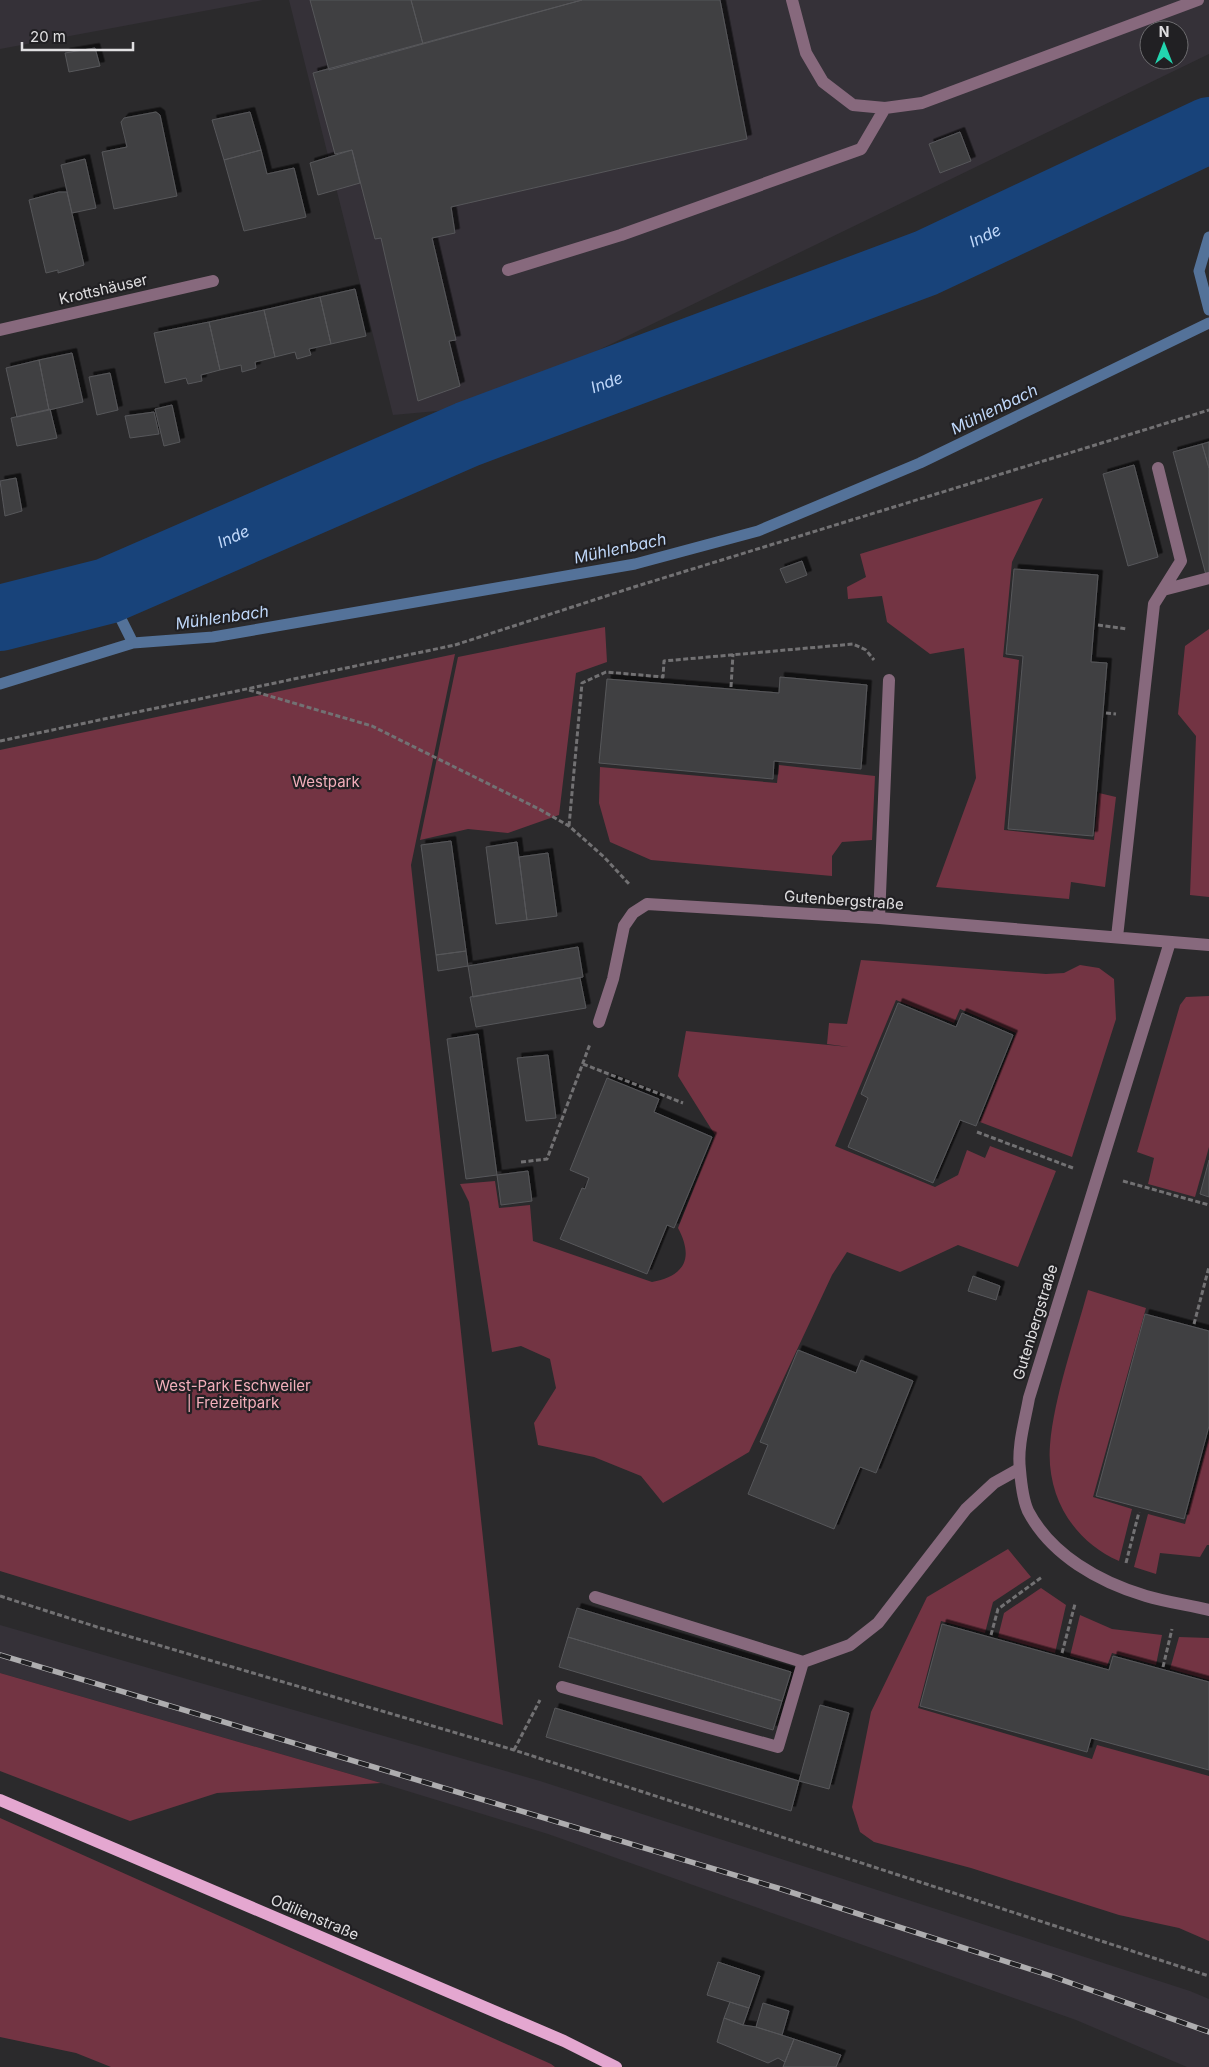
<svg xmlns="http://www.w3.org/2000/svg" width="1209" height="2067" font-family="Inter,sans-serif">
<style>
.built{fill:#353138;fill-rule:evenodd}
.green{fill:#733443}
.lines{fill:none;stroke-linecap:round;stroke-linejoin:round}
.stream{stroke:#547299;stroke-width:11}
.river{stroke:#18437a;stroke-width:66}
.building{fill:#3f4043;stroke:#57575a;filter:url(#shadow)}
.path{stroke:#727173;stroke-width:3;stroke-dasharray:5 2.5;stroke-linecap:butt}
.minor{stroke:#87697d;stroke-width:12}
.major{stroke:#e4a7d0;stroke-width:12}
.rail-casing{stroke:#aeadaf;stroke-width:5.5}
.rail{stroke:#212023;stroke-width:4;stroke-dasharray:11;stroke-linecap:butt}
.labels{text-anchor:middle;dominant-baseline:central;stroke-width:4.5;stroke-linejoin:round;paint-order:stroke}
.street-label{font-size:15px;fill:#e0dfe1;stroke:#212023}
.park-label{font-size:15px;fill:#f3afbb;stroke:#212023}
.water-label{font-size:16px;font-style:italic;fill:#bfd7f9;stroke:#212023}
</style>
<defs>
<filter id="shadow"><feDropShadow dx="4.5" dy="-4.5" stdDeviation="0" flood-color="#0009"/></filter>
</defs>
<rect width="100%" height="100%" fill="#2b2a2c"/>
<!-- built -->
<path class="built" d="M 0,0 L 263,0 L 0,49 Z
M 289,0 L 1209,0 L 1209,54 L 481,407 L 393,415 ZM 1149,30 L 1179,30 L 1179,60 L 1149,60 Z
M 0,1625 L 540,1781 L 1190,1991 L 1209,1999 L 1209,2067 L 1187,2067 L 1076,2020 L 548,1834 L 381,1783 L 0,1673 Z"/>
<!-- green -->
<path class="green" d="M 1043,498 L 1012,562 L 1003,657 L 1019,660 L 1004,830 L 1094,840 L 1099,793 L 1116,797 L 1105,887 L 1071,882 L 1069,899 L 936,887 L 976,778 L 964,648 L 930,654 L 887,622 L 882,596 L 848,599 L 847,587 L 866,577 L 860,554 Z
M 605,627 L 607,662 L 576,673 L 559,815 L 508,833 L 468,829 L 420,840 L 458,657 Z
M 1209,629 L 1209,897 L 1190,895 L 1196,736 L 1178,714 L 1185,646 Z
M 455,654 L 411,865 L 503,1725 L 0,1571 L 0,750 Z
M 779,765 L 875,776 L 872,840 L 842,842 L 832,856 L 832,876 L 651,860 L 610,842 L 599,803 L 600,767 L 777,783 Z
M 861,960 L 1046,974 L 1064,973 L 1080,965 L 1099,968 L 1114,979 L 1116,1019 L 1072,1157 L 980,1122 L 1016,1033 L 960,1009 L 954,1023 L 896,1000 L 835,1146 L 935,1187 L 958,1175 L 967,1150 L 985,1158 L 990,1146 L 1056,1171 L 1018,1267 L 958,1245 L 900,1272 L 847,1252 L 832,1275 L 749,1452 L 663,1503 L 641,1476 L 594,1457 L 538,1445 L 534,1423 L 556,1388 L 550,1359 L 521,1346 L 492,1352 L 469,1202 L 460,1184 L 495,1181 L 499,1208 L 530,1205 L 533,1241 L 652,1282 C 685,1276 694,1258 678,1228 L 715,1135 L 678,1076 L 686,1031 L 849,1047 L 827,1044 L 829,1023 L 847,1024 Z
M 1209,996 L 1209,1147 L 1195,1197 L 1148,1184 L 1154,1158 L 1137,1152 L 1180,1005 L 1186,997 Z
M 1088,1290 L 1146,1308 L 1093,1497 L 1132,1509 L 1119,1561 C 1073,1541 1046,1496 1050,1445 C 1054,1397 1075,1338 1088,1290 Z
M 1209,1437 L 1209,1545 L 1207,1545 L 1200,1557 L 1160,1553 L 1156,1574 L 1134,1567 L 1148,1514 L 1185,1524 Z
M 1008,1549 L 1031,1577 L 993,1602 L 985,1633 L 941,1621 L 918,1708 L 1092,1759 L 1097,1745 L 1209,1776 L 1209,1941 L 1179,1928 L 1119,1915 L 971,1868 L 874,1842 L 860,1832 L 852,1807 L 871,1712 L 927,1597 Z
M 1041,1588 L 1066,1605 L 1055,1653 L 998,1637 L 1004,1613 Z
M 1080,1615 L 1112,1629 L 1162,1635 L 1156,1665 L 1112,1653 L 1107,1666 L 1070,1656 Z
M 1179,1637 L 1209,1638 L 1209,1680 L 1170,1669 Z
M 0,1673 L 381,1783 L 217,1793 L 130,1821 L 0,1771 Z
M 0,1818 L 551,2064 L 555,2067 L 111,2067 L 76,2053 L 0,2037 Z"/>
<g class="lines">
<!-- stream -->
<path class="stream" d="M 1209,237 L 1199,271 L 1209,310
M 107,591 L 133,643
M 0,684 L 133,643 L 213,637 L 635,564 L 758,531 L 920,463 L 1209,323"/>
<!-- river -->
<path class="river" id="s1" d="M 0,618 L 107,591 L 468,434 L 926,263 L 1209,130"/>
</g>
<!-- building -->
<path class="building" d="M 310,0 L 411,0 L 423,44 L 329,70 Z
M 411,0 L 582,0 L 423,44 Z
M 582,0 L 720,0 L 747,139 L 451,207 L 455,233 L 432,238 L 456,340 L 449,341 L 460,386 L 418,401 L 381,238 L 375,239 L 352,150 L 335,154 L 313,73 Z
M 95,48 L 100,66 L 69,72 L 65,53 Z
M 156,112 L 160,115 L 177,196 L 114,209 L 102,152 L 127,147 L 121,122 L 124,118 Z
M 250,112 L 261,150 L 224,160 L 212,120 Z
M 960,132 L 971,161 L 940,173 L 929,144 Z
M 261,150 L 267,174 L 294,168 L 306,217 L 244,231 L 224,160 Z
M 352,150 L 360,183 L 318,195 L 310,163 Z
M 85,159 L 96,208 L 72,213 L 61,165 Z
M 59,192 L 67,192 L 84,265 L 58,273 L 58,270 L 46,273 L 29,200 Z
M 355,289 L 366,336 L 331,344 L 320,297 Z
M 320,297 L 331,344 L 309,349 L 311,355 L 297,359 L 295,352 L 275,357 L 264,310 Z
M 264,310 L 275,357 L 255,362 L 256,368 L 242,372 L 241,365 L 220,370 L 209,322 Z
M 209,322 L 220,370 L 201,375 L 202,381 L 188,384 L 186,378 L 165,383 L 154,333 Z
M 72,353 L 83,402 L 49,410 L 39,360 Z
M 39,360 L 49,410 L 17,417 L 6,368 Z
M 110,373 L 118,410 L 97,415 L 89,377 Z
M 172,405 L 180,442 L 164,446 L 155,409 Z
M 50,409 L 57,438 L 17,446 L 11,418 Z
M 154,412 L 159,434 L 130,438 L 125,416 Z
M 1209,442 L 1209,468 L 1202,444 Z
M 1202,444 L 1209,468 L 1209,575 L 1206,575 L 1173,452 Z
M 1134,465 L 1158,557 L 1128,566 L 1103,474 Z
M 16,478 L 22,511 L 5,516 L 0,481 Z
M 802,561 L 807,575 L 786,583 L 780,569 Z
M 1014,569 L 1098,575 L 1091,662 L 1107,663 L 1093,836 L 1008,829 L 1023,656 L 1006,654 Z
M 780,677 L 867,685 L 861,769 L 774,761 L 773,779 L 599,763 L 607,679 L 779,693 Z
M 451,841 L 466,951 L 436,955 L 421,845 Z
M 517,842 L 527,920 L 496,924 L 486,847 Z
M 548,853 L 557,916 L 527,920 L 519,857 Z
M 578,947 L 583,977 L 473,997 L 468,966 Z
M 466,951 L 468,966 L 438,971 L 436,955 Z
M 580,978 L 586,1008 L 476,1027 L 470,997 Z
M 898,1003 L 956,1027 L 962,1013 L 1013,1035 L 976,1126 L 960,1120 L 933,1183 L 848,1147 L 868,1098 L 861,1094 Z
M 478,1034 L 497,1175 L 466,1179 L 447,1039 Z
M 548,1055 L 556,1118 L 526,1121 L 517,1058 Z
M 607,1078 L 659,1099 L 654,1112 L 712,1137 L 674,1228 L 667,1225 L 647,1274 L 560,1239 L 582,1188 L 585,1189 L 589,1178 L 570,1170 Z
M 1209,1160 L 1209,1197 L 1200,1194 Z
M 528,1171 L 532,1201 L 501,1205 L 497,1175 Z
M 973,1276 L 1000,1286 L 996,1300 L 968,1291 Z
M 1145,1314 L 1209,1331 L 1209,1426 L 1184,1519 L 1096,1496 Z
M 798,1350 L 856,1373 L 861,1360 L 913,1381 L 876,1473 L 860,1467 L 834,1529 L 748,1494 L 768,1445 L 760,1442 Z
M 577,1608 L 791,1672 L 782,1701 L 568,1637 Z
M 942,1624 L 1109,1670 L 1113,1656 L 1209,1682 L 1209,1770 L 1091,1738 L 1087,1752 L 920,1706 Z
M 568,1637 L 782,1701 L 773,1730 L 559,1667 Z
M 820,1705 L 849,1713 L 829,1789 L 799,1781 Z
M 555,1708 L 799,1781 L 791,1811 L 546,1737 Z
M 718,1962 L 760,1976 L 749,2008 L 707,1995 Z
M 730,2002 L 749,2008 L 743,2025 L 724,2018 Z
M 763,2003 L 789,2011 L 782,2035 L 756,2027 Z
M 724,2018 L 743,2025 L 756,2027 L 794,2039 L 785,2062 L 778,2058 L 768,2063 L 717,2042 Z
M 794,2039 L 841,2055 L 836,2067 L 783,2067 Z"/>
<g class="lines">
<!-- path -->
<path class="path" d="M 1098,625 L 1127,629
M 731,687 L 733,654
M 249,690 L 372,726 L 539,809 L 569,826 L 604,857 L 630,885
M 1106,713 L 1116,714
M 0,741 L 455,645 L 634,587 L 1209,410
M 569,826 L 582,683 L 606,672 L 663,677 L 664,661 L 853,644 L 866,650 L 874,660
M 583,1064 L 683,1103
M 977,1132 L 1073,1168
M 521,1162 L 547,1159 L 590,1044
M 1123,1181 L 1209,1205
M 1194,1324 L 1209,1267
M 1126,1563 L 1139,1512
M 0,1596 L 97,1627 L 514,1750 L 1209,1976
M 991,1635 L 998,1609 L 1042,1577
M 1062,1653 L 1075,1604
M 1163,1667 L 1172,1629
M 514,1750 L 540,1700"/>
<!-- minor -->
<path class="minor" d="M 792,0 L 806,53 L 823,82 L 853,105 L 885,108 L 922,103 L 1198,0
M 508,270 L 621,235 L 861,149 L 885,108
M 0,330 L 213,281
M 1163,590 L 1209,578
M 879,918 L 889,680
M 1117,937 L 1154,604 L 1181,561 L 1158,468
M 1170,942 L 1029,1398 C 1025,1421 1017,1446 1020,1470 C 1021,1482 1023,1500 1028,1511 C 1051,1555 1099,1582 1146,1596 C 1166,1602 1188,1605 1209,1610
M 599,1022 L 613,979 L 624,926 L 633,913 L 647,904 L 879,918 L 1209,945
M 595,1597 L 803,1662 L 850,1645 L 878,1623 L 966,1509 L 994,1483 L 1019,1469
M 562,1687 L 778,1747 L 803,1662"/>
<!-- major -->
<path class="major" d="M 0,1800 L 564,2041 L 616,2067"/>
<!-- rail casing -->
<g class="rail-casing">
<path id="rail" d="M 0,1655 L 781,1889 L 1051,1976 L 1209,2032"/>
</g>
<!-- rail -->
<use href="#rail" class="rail"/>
</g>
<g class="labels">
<!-- street labels -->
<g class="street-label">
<text transform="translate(103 289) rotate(-13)">Krottshäuser</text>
<text transform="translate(844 900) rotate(4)">Gutenbergstraße</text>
<text transform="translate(1035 1322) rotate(-73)">Gutenbergstraße</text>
<text transform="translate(315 1917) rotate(23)">Odilienstraße</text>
</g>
<!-- park labels -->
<g class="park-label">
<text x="326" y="781">Westpark</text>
<text x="233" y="1385">West-Park Eschweiler<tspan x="233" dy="17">| Freizeitpark</tspan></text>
</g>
<!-- water labels -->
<g class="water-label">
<text stroke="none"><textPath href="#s1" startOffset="1058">Inde</textPath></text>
<text stroke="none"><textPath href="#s1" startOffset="652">Inde</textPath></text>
<text transform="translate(994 409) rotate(-26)">Mühlenbach</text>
<text stroke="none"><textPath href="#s1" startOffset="248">Inde</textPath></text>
<text transform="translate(620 548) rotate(-12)">Mühlenbach</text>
<text transform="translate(222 617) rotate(-8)">Mühlenbach</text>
</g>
</g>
<!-- north arrow -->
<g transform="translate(1164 45)"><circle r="24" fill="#212023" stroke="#6d6c6f"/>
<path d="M0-4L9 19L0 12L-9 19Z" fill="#22d5af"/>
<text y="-8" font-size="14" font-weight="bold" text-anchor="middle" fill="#e0dfe1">N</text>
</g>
<!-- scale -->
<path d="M22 42v8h111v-8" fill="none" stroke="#e0dfe1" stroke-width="2.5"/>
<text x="30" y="42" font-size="15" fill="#e0dfe1" stroke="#212023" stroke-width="4" paint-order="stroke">20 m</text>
</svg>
